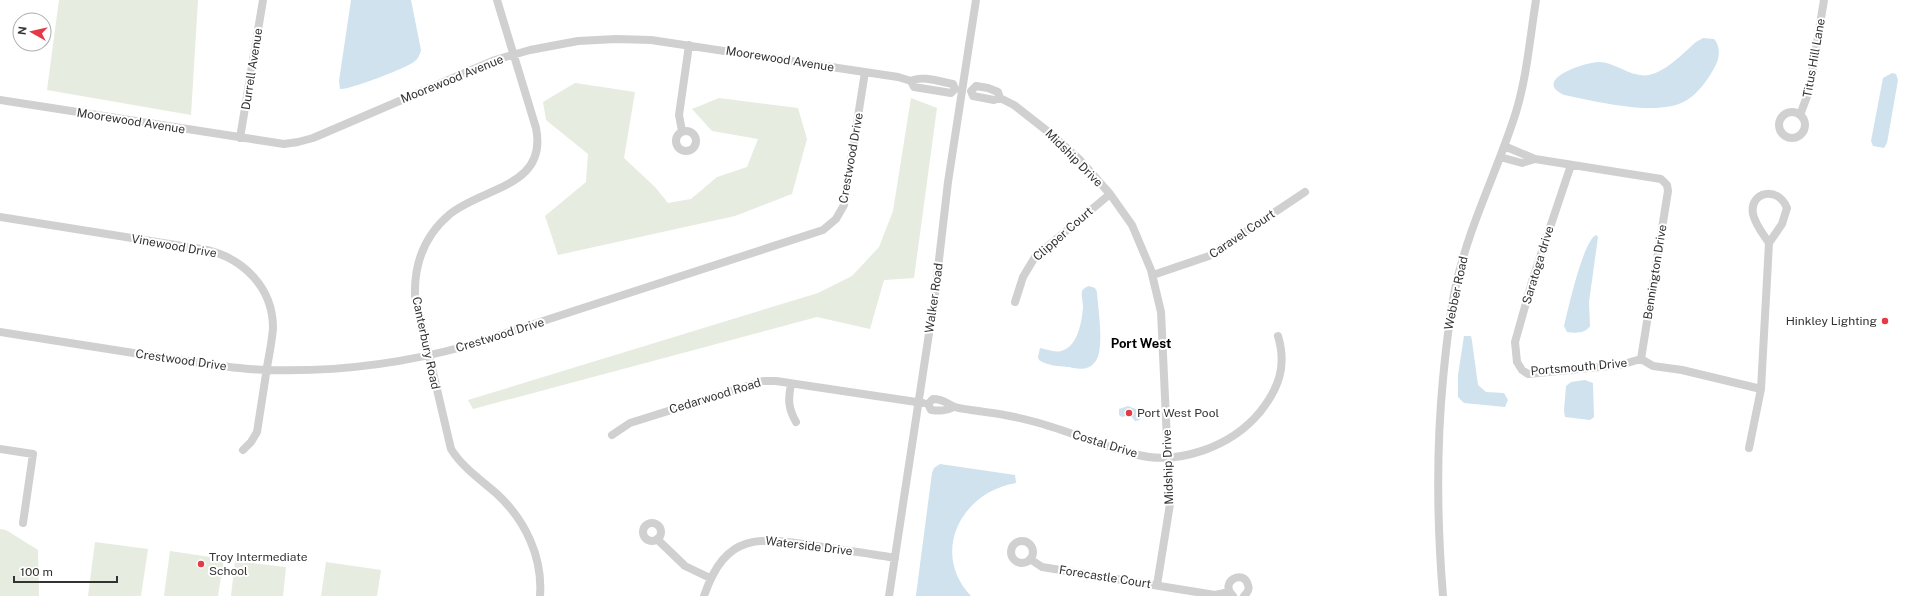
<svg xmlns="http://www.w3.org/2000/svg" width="1925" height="596" font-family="'Public Sans',sans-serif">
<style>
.green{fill:#e6ecdf}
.water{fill:#cfe2ee}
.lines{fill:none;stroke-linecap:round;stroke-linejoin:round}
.minor{stroke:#d0d0d0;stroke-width:8}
.poi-dot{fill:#e63946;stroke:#fff;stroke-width:1.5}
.labels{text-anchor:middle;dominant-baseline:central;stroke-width:4;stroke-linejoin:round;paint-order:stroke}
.street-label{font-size:12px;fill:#333;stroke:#fff}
.poi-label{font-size:12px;fill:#333;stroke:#fff;text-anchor:start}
.neighbourhood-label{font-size:13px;font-weight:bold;fill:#000;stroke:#fff}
</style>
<rect width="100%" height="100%" fill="#fff"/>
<!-- green -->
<path class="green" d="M 59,0 L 198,0 L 191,115 L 47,90 Z
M 575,83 L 635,92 L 624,158 L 655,187 L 668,203 L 691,199 L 717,177 L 747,167 L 758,139 L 712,131 L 692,109 L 719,98 L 798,108 L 807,139 L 792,194 L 735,216 L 558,255 L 545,216 L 586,182 L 588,154 L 546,120 L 543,102 Z
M 911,98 L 937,108 L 914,278 L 884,280 L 870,329 L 817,317 L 473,409 L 468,400 L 818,293 L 852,276 L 879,247 L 893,211 Z
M 0,529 L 6,530 L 38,550 L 39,596 L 0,596 Z
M 95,542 L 148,549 L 141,596 L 88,596 Z
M 170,551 L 224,559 L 218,596 L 164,596 Z
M 235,561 L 286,567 L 283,596 L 231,596 Z
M 326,562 L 381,570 L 377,596 L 321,596 Z"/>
<!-- water -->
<path class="water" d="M 351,0 L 411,0 L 421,50 C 420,54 418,59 415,61 C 410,67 346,91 340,89 L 339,81 Z
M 1703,38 L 1714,39 C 1722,48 1719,61 1713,70 C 1707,81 1698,93 1687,100 C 1659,118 1595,101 1564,95 C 1531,80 1585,62 1600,62 C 1617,63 1631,78 1649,75 C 1667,71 1682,54 1696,42 Z
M 1892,73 L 1896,74 L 1898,80 L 1887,143 L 1884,148 L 1873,146 L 1871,141 L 1883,78 Z
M 1596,235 L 1598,237 L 1589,302 L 1590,326 C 1585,334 1575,333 1567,332 L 1564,326 C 1568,310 1583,241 1596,235 Z
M 1089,286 L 1095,288 L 1097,292 C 1098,309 1105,350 1095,362 C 1088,371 1078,369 1069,367 C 1059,366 1048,366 1039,360 L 1038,357 L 1040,348 C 1047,349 1054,353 1061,351 C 1078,347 1082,321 1083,307 C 1083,302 1081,296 1082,291 C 1084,288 1086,287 1089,286 Z
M 1464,336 L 1471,336 L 1472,341 L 1478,385 L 1486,392 L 1504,393 L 1508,400 L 1505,407 L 1464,403 L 1458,397 L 1458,375 Z
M 1585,380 L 1593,383 L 1594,417 L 1590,420 L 1565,417 L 1564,411 L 1566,386 L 1571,382 Z
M 1128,406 L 1138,410 L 1142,416 L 1140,420 L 1135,421 L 1130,415 L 1122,417 L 1119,415 L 1119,409 Z
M 940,464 L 1015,475 L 1016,483 C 961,492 930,553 971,596 L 916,596 L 916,595 L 932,473 L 934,468 Z"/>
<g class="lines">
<!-- minor -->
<path class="minor" d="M 497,0 L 536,128 C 548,187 483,187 450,214 C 425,235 414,264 415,296 L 451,449 C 462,467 481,480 497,494 C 525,520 543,557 540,596
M 976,86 L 988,88 L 998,92 L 1000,98 L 994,100 L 973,96 L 971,91 Z
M 1000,98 L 1014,105 L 1051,134 L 1079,159 L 1110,194 L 1132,225 L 1151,270 L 1161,312 L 1170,504 L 1157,585
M 0,100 L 284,144 L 298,142 L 313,138 L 495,60 L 530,50 L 578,41 L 616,39 L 651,40 L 898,77 L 911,81 L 914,87 L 951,93 L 955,89 L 953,84 C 941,82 922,75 911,81
M1779 125a13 13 0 1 1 26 0a13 13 0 1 1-26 0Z
M 1800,115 L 1809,91 L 1824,0
M676 141a10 10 0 1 1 20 0a10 10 0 1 1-20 0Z
M 682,131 L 679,115 L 689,45
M 240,138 L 263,0
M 1500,157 L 1522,163 L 1535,159 L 1504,146
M 1535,159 L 1661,179 L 1667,185 L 1668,191 L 1641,359
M 1571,165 L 1533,278 L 1515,342 L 1517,362 L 1522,370 L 1528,374 L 1620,365 L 1641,359
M 0,217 L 207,250 C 244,259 273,288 273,328 C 272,343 268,359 266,374 C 263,393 260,412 257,432 L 251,442 L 243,450
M 1153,275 L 1209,256 L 1305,192
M 1015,302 L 1023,277 L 1035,257 L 1110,194
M 0,332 C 53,340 106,349 159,357 C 195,362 231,369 268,370 C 335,372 401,364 466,346 L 823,230 L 836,219 L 844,205 L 865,72
M 1641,359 L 1653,366 L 1682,370 L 1761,389
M 791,384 C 788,399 788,408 796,422
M 954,407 C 946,411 940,411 931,410 L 928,404 L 933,399 C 945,399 946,404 955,407 C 964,410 976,410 985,412 C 1003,414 1021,418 1039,423 C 1071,432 1102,446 1134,454 C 1178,466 1231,447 1260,412 C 1279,388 1287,366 1278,336
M 612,435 L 630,423 L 763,381 L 776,381 L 923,403
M 1749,448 L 1761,389 L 1769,243 C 1763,234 1755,224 1753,214 C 1749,192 1778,185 1787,208 L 1782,224 L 1769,243
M 0,449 L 33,454 L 23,523
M643 532a9 9 0 1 1 18 0a9 9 0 1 1-18 0Z
M 657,539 L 685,566 L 710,578
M1011 552a11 11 0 1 1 22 0a11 11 0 1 1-22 0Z
M 1030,559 L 1042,567 L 1215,595 L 1229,592
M 704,596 C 726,532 758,537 816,546 C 842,550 869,553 895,558
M 889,596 L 935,294 L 948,182 L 976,0
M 1233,596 C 1218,582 1244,568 1248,585 C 1250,589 1247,593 1244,596
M 1443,596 C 1437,523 1436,452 1443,379 C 1446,348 1449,316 1456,285 C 1469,225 1498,170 1516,112 C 1527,76 1530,37 1536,0"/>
</g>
<!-- markers -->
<g class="poi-dot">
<circle cx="1885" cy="321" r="4"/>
<circle cx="1129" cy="413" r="4"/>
<circle cx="201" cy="564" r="4"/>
</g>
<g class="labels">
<!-- street labels -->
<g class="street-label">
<text transform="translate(1814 58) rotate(-80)">Titus Hill Lane</text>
<text transform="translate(780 59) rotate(9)">Moorewood Avenue</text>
<text transform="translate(252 69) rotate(-81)">Durrell Avenue</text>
<text transform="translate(452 79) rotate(-22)">Moorewood Avenue</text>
<text transform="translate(131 121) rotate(9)">Moorewood Avenue</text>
<text transform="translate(851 158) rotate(-80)">Crestwood Drive</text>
<text transform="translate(1074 158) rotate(45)">Midship Drive</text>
<text transform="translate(1063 234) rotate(-41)">Clipper Court</text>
<text transform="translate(1242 234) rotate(-34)">Caravel Court</text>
<text transform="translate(174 246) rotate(10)">Vinewood Drive</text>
<text transform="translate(1538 265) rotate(-73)">Saratoga drive</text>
<text transform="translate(1655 272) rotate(-81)">Bennington Drive</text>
<text transform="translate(1456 293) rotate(-78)">Webber Road</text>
<text transform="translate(934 298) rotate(-82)">Walker Road</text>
<text transform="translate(500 335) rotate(-17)">Crestwood Drive</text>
<text transform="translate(426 343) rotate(78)">Canterbury Road</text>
<text transform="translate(181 360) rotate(8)">Crestwood Drive</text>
<text transform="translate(1579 367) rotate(-5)">Portsmouth Drive</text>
<text transform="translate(715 396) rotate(-17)">Cedarwood Road</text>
<text transform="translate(1105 444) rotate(17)">Costal Drive</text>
<text transform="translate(1168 467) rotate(-92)">Midship Drive</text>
<text transform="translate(809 546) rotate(7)">Waterside Drive</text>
<text transform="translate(1105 577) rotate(9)">Forecastle Court</text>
</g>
<!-- poi labels -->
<g class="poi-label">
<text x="1877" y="321" text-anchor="end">Hinkley Lighting</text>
<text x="1137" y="413">Port West Pool</text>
<text x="209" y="557">Troy Intermediate<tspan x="209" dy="14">School</tspan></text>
</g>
<!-- neighbourhood labels -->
<g class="neighbourhood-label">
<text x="1141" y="343">Port West</text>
</g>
</g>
<!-- north arrow -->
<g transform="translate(32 32) rotate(278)"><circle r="19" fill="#ffffff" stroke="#adadad"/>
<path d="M0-3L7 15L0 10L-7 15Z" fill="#e63946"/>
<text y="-6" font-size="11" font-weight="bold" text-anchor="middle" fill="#333333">N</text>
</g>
<!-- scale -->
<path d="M14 576v6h103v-6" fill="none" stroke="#333333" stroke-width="2"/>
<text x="20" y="576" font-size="12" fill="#333333" stroke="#ffffff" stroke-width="3" paint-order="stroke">100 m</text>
</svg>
